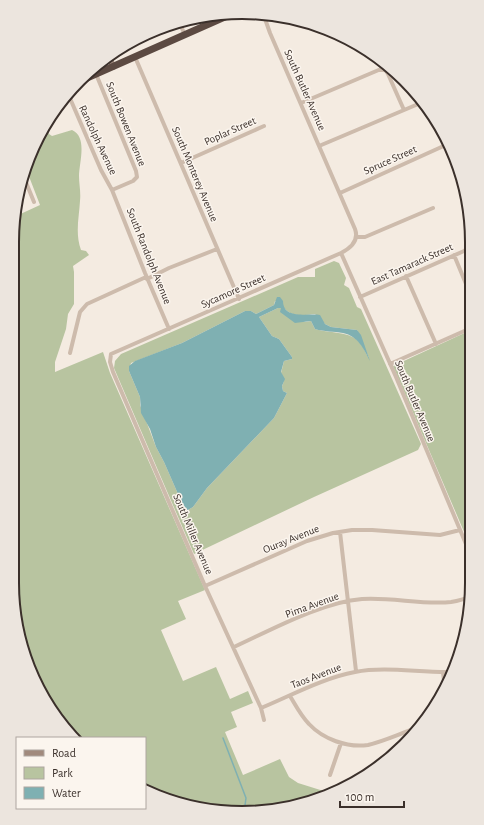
<svg xmlns="http://www.w3.org/2000/svg" width="484" height="825" font-family="'Alegreya Sans',sans-serif">
<style>
.green{fill:#b8c4a0;fill-rule:evenodd}
.water{fill:#7fb0b2}
.lines{fill:none;stroke-linecap:round;stroke-linejoin:round}
.stream{stroke:#7fb0b2;stroke-width:1.5}
.street{stroke:#cdbbac;stroke-width:4}
.secondary{stroke:#a18a7d;stroke-width:6}
.highway{stroke:#5c4a42;stroke-width:7}
.labels{text-anchor:middle;dominant-baseline:central;stroke-width:3;stroke-linejoin:round;paint-order:stroke}
.street-label{font-size:11px;fill:#3b302b;stroke:#fbf5ee}
.rim{fill:none;stroke:#3b302b;stroke-width:2}
</style>
<rect width="100%" height="100%" fill="#f4ebe1"/>
<!-- green -->
<path class="green" d="M 46,125 L 49,134 L 52,136 L 72,130 C 88,137 79,163 79,176 C 79,184 81,192 80,201 C 79,218 75,233 81,250 L 86,251 L 89,255 L 73,266 L 74,272 L 74,304 L 68,314 L 66,329 L 55,362 L 55,372 L 103,352 L 110,373 L 205,590 L 178,601 L 186,619 L 161,630 L 183,681 L 216,667 L 230,699 L 248,691 L 253,703 L 231,712 L 237,727 L 225,732 L 243,775 L 280,759 L 289,777 L 298,783 L 330,793 L 316,801 L 242,813 L 168,801 L 145,788 L 145,738 L 75,738 L 59,723 L 24,657 L 12,583 L 13,227 L 14,217 L 40,205 L 25,166 Z
M 334,261 L 339,263 L 346,278 L 344,285 L 349,288 L 357,307 L 361,309 L 421,444 L 418,450 L 314,497 L 194,554 L 114,368 L 115,361 L 121,354 L 298,277 L 315,277 L 315,269 ZM 275,301 C 283,305 282,306 287,311 C 295,317 306,315 315,314 L 325,324 L 331,327 L 357,330 L 369,358 C 366,354 364,348 361,344 C 350,330 331,334 315,329 L 311,321 L 305,322 L 281,310 L 281,308 L 278,308 L 259,317 L 272,336 L 279,339 L 292,357 L 292,359 L 284,361 L 281,373 C 283,376 285,382 282,386 L 283,391 L 287,393 L 274,418 L 207,488 L 193,507 L 188,510 L 185,510 L 164,462 L 156,447 L 140,405 L 140,397 L 129,371 L 131,363 L 182,343 L 245,311 L 251,311 L 256,314 L 274,305 Z
M 471,330 L 471,548 L 393,366 Z"/>
<!-- water -->
<path class="water" d="M 277,297 L 280,297 L 283,301 C 283,320 309,313 320,315 L 325,324 L 331,327 L 357,330 L 361,335 L 370,361 C 364,349 358,336 343,333 C 334,331 324,332 315,329 L 311,321 L 295,323 L 280,312 L 281,308 L 278,308 L 259,317 L 272,336 L 279,339 L 292,357 L 292,359 L 284,361 L 281,372 L 285,379 L 282,386 L 283,391 L 287,393 L 274,418 L 207,488 L 193,507 L 188,510 L 185,510 L 164,462 L 156,447 L 150,429 L 141,413 L 140,397 L 129,371 L 129,366 L 135,361 L 182,343 L 245,311 L 251,311 L 256,314 L 274,305 Z"/>
<g class="lines">
<!-- stream -->
<path class="stream" d="M 223,738 L 246,798 L 244,813"/>
<!-- street -->
<path class="street" d="M 180,24 L 185,35
M 135,57 L 239,299
M 96,74 L 136,171 L 137,177 L 133,181 L 112,190
M 69,96 L 101,170 L 112,190 L 145,273 L 169,329
M 301,103 L 381,69 L 386,71 L 388,74 L 404,110
M 319,146 L 423,102
M 181,163 L 264,126
M 23,175 L 34,202
M 340,193 L 448,144
M 357,237 L 365,237 L 433,208
M 341,253 L 396,377 L 471,556
M 454,255 L 471,296
M 406,276 L 436,344
M 147,279 L 169,268 L 217,249
M 360,297 L 464,251 L 470,246
M 70,353 L 80,312 L 87,304 L 146,277
M 390,364 L 471,328
M 340,532 L 356,671
M 205,586 L 307,541 L 333,533 L 352,530 L 372,530 L 440,535 L 460,530
M 234,647 C 271,630 322,602 362,599 C 392,597 422,605 451,602 C 458,601 465,599 471,596
M 443,673 L 445,688
M 290,696 C 296,706 301,716 309,724 C 323,739 347,748 368,745 C 385,741 401,733 417,728
M 261,708 C 290,696 323,678 355,672 C 386,666 420,673 452,672
M 264,720 L 261,708 L 205,586 L 113,372 L 110,362 L 111,354 L 341,253 C 351,248 359,240 355,229 L 270,33 L 264,16
M 330,775 L 341,743"/>
<!-- secondary -->
<path class="secondary" d="M 109,56 L 113,67"/>
<!-- highway -->
<path class="highway" d="M 87,78 L 227,16"/>
</g>
<g class="labels">
<!-- street labels -->
<g class="street-label">
<text transform="translate(305 90) rotate(66)">South Butler Avenue</text>
<text transform="translate(126 124) rotate(68)">South Bowen Avenue</text>
<text transform="translate(230 131) rotate(-24)">Poplar Street</text>
<text transform="translate(98 140) rotate(65)">Randolph Avenue</text>
<text transform="translate(390 160) rotate(-24)">Spruce Street</text>
<text transform="translate(195 174) rotate(67)">South Monterey Avenue</text>
<text transform="translate(149 256) rotate(68)">South Randolph Avenue</text>
<text transform="translate(412 264) rotate(-24)">East Tamarack Street</text>
<text transform="translate(233 291) rotate(-24)">Sycamore Street</text>
<text transform="translate(415 401) rotate(67)">South Butler Avenue</text>
<text transform="translate(193 534) rotate(67)">South Miller Avenue</text>
<text transform="translate(291 539) rotate(-22)">Ouray Avenue</text>
<text transform="translate(312 605) rotate(-20)">Pima Avenue</text>
<text transform="translate(316 676) rotate(-21)">Taos Avenue</text>
</g>
</g>
<!-- crop -->
<path d="M0 0H484V825H0ZM242 19H242A223 223 0 0 1 465 242V583A223 223 0 0 1 242 806H242A223 223 0 0 1 19 583V242A223 223 0 0 1 242 19Z" fill="#ece5de" fill-rule="evenodd"/>
<path class="rim" d="M242 19H242A223 223 0 0 1 465 242V583A223 223 0 0 1 242 806H242A223 223 0 0 1 19 583V242A223 223 0 0 1 242 19Z"/>
<!-- legend -->
<rect x="16" y="737" width="130" height="72" fill="#fbf5ee" stroke="#aea6a0"/>
<rect x="24" y="750" width="20" height="6" fill="#a18a7d" stroke="#aea6a0"/>
<text x="52" y="757" font-size="12" fill="#3b302b">Road</text>
<rect x="24" y="767" width="20" height="12" fill="#b8c4a0" stroke="#aea6a0"/>
<text x="52" y="777" font-size="12" fill="#3b302b">Park</text>
<rect x="24" y="787" width="20" height="12" fill="#7fb0b2" stroke="#aea6a0"/>
<text x="52" y="797" font-size="12" fill="#3b302b">Water</text>
<!-- scale -->
<path d="M340 801v6h64v-6" fill="none" stroke="#3b302b" stroke-width="2"/>
<text x="346" y="801" font-size="12" fill="#3b302b" stroke="#fbf5ee" stroke-width="3" paint-order="stroke">100 m</text>
</svg>
